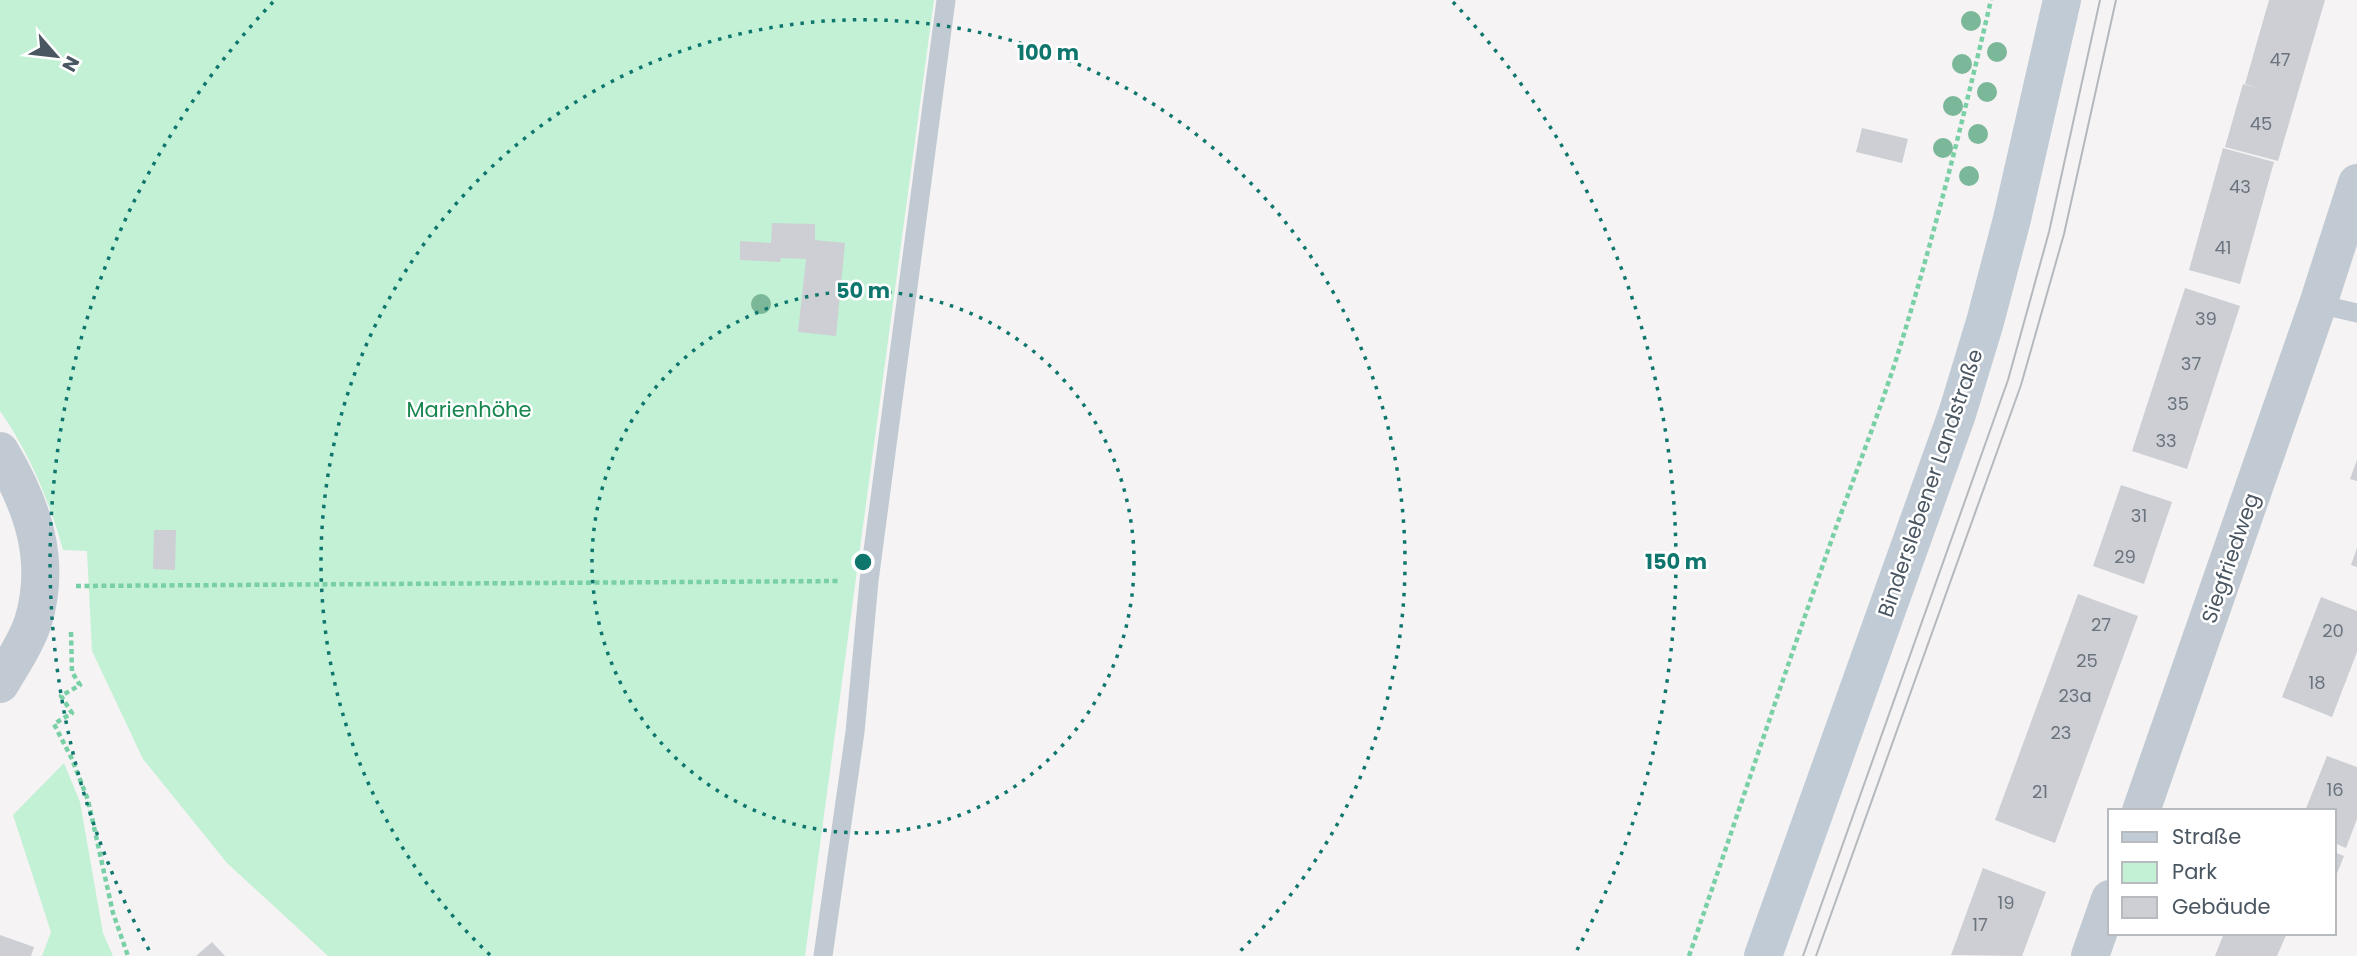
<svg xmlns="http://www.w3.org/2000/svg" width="2357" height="956" font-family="Poppins,sans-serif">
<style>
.green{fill:#c3f1d5}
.building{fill:#cdcfd5}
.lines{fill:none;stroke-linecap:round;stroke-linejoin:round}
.path{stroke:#7ad0a6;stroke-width:4.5;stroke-dasharray:5 3.5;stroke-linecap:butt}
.service{stroke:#c1cad2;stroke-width:19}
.minor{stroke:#c1cad2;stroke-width:38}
.secondary{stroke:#c1cbd6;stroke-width:38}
.tram{stroke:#b5b8bd;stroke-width:2}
.tree{fill:#7bb799}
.ring{fill:none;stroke:#0f766e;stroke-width:3.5;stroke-dasharray:3.5 7}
.labels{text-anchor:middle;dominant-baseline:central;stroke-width:5;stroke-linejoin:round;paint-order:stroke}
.number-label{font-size:18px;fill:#6b747e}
.park-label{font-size:21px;fill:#17864f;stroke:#fff}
.street-label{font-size:21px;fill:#4a5661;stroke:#fff}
.centre{fill:#0f766e;stroke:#fff;stroke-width:3.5}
.ring-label{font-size:21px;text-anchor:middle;font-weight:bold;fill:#0f766e;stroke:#fff;stroke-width:5;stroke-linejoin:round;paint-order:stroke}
</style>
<rect width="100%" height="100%" fill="#f5f3f3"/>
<!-- green -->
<path class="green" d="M 0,0 L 934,0 L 805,956 L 328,956 L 227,863 L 143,759 L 92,651 L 87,551 L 63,550 C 49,500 30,454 0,411 Z
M 64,763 L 80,802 L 103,933 L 113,956 L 42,956 L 51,932 L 13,815 Z"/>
<!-- building -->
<path class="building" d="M 2269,0 L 2325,0 L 2278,161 L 2225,147 L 2243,84 L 2260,89 L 2245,84 Z
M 1862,128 L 1908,139 L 1902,163 L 1856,152 Z
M 2223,148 L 2274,162 L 2240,284 L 2189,270 Z
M 772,223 L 815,224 L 815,240 L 845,243 L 836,336 L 798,332 L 806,259 L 781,258 L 780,262 L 740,260 L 740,241 L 771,243 Z
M 2185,288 L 2240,306 L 2187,469 L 2132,451 Z
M 2357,460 L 2357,481 L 2350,479 Z
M 2121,485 L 2172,502 L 2144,584 L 2093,566 Z
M 154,530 L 176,530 L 175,570 L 153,569 Z
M 2357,548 L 2357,567 L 2351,565 Z
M 2078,594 L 2138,616 L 2055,843 L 1995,820 Z
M 2321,597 L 2357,611 L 2357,652 L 2332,717 L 2282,697 Z
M 2327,756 L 2357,767 L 2357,819 L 2346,848 L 2334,843 L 2334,811 L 2305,811 Z
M 2334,852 L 2344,856 L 2334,881 Z
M 1983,868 L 2046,892 L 2022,956 L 1951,955 Z
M 2224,933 L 2287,933 L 2277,956 L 2215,956 Z
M 0,935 L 34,947 L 31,956 L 0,956 Z
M 212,942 L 225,956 L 196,956 Z"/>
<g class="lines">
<!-- path -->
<path class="path" d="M 76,586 L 840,581
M 71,632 L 72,672 L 80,685 L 61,696 L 72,713 L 54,724 L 72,759 L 88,800 L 113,913 L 128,956
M 1689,956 C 1735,823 1779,689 1826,556 C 1850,486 1878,418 1900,347 C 1935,233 1964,116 1991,0"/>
<!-- service -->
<path class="service" d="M 2318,304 L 2357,313
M 823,956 L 855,732 L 869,581 L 946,0"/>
<!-- minor -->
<path class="minor" d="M 0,451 C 32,505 52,559 33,622 C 27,641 11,666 0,684
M 2141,811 L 2318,304 L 2357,183
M 2090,956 L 2110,899"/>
<!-- secondary -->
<path class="secondary" d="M 1763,956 L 1957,414 L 1985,322 L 2012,219 L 2062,0"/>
<!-- tram -->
<path class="tram" d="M 1803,956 L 2008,380 L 2049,232 L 2100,0
M 1816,956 L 2021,385 L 2064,234 L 2116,0"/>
</g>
<!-- trees -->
<g class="tree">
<circle cx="1971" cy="21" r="10"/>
<circle cx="1997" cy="52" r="10"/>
<circle cx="1962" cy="64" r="10"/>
<circle cx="1987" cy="92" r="10"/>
<circle cx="1953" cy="106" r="10"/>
<circle cx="1978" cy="134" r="10"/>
<circle cx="1943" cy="148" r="10"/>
<circle cx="1969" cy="176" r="10"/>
<circle cx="761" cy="304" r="10"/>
</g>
<!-- distance rings -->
<g class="ring">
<circle cx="863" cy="562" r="271"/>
<path d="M490 955A542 542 0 1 1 1236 955"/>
<path d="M149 950A813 813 0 0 1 273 2M1453 2A813 813 0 0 1 1577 950"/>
</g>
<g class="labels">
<!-- number labels -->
<g class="number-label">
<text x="2280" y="59">47</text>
<text x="2261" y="123">45</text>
<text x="2240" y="186">43</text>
<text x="2223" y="247">41</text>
<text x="2206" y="318">39</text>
<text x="2191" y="363">37</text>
<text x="2178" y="403">35</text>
<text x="2166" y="440">33</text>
<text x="2139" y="515">31</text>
<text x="2125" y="556">29</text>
<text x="2101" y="624">27</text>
<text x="2333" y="630">20</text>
<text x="2087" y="660">25</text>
<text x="2317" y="682">18</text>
<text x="2075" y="695">23a</text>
<text x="2061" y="732">23</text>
<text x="2335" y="789">16</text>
<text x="2040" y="791">21</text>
<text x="2006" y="902">19</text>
<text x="1980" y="924">17</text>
</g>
<!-- park labels -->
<g class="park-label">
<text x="469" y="409">Marienhöhe</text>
</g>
<!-- street labels -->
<g class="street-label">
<text transform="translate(1930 483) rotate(-71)">Binderslebener Landstraße</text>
<text transform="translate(2230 558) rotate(-71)">Siegfriedweg</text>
</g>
</g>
<circle cx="863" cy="562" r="10" class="centre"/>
<g class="ring-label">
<text x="1048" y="60">100 m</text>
<text x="863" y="298">50 m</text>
<text x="1676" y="569">150 m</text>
</g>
<!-- legend -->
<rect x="2108" y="809" width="228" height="126" fill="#ffffff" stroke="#b7bbc0" stroke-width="2"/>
<rect x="2122" y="832" width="35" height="10" fill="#c1cbd6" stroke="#b7bbc0" stroke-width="2"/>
<text x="2172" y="844" font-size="21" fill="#4a5661">Straße</text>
<rect x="2122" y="862" width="35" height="21" fill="#c3f1d5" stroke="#b7bbc0" stroke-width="2"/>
<text x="2172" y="879" font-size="21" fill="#4a5661">Park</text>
<rect x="2122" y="897" width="35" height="21" fill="#cdcfd5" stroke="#b7bbc0" stroke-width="2"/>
<text x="2172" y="914" font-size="21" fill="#4a5661">Gebäude</text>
<!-- north arrow -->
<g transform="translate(56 56) rotate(118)" stroke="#ffffff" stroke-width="5" paint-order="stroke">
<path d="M0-5L12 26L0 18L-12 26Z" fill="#4a5661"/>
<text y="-10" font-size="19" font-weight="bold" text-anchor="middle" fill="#4a5661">N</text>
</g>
</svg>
